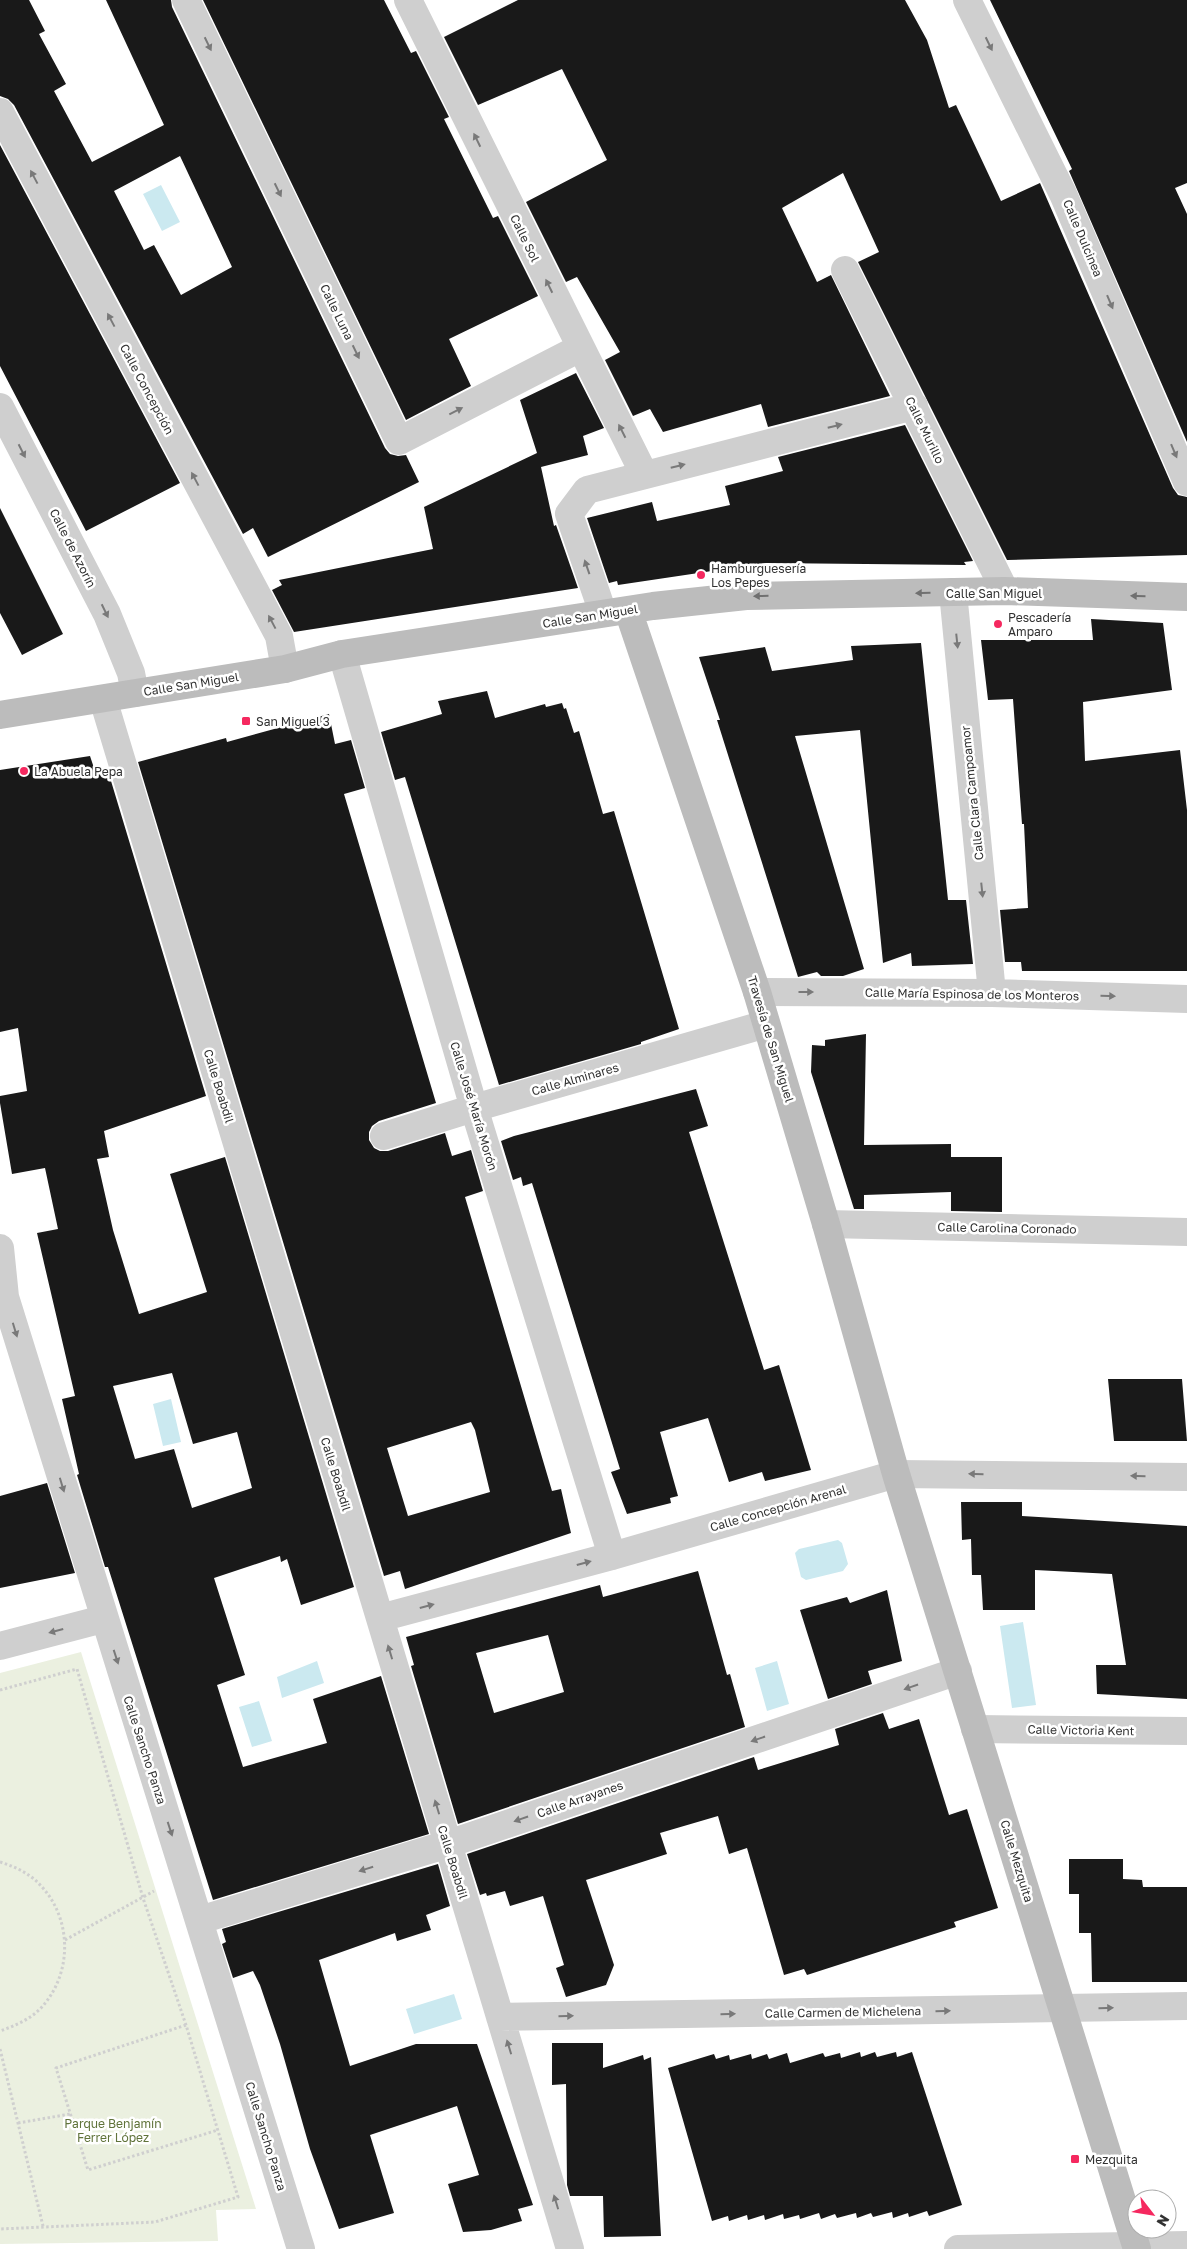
<svg xmlns="http://www.w3.org/2000/svg" width="1187" height="2249" font-family="'Golos Text',sans-serif">
<style>
.green{fill:#ebf0e0}
.water{fill:#cbe9f0}
.building{fill:#191919;fill-rule:evenodd}
.lines{fill:none;stroke-linecap:round;stroke-linejoin:round}
.path{stroke:#cfcfcf;stroke-width:3;stroke-dasharray:2.5 2.5;stroke-linecap:butt}
.street{stroke:#cfcfcf;stroke-width:28}
.secondary{stroke:#bcbcbc;stroke-width:28}
.oneway{fill:#797979}
.oneway2{fill:#707070}
.poi-dot{fill:#f5285f;stroke:#fff;stroke-width:2}
.labels{text-anchor:middle;dominant-baseline:central;stroke-width:5;stroke-linejoin:round;paint-order:stroke}
.street-label{font-size:12px;fill:#323232;stroke:#fff}
.poi-label{font-size:12px;fill:#323232;stroke:#fff;text-anchor:start}
.park-label{font-size:12px;fill:#60733a;stroke:#fff}
</style>
<rect width="100%" height="100%" fill="#fff"/>
<!-- green -->
<path class="green" d="M 81,1652 L 256,2209 L 216,2210 L 218,2241 L 0,2244 L 0,1673 Z"/>
<!-- water -->
<path class="water" d="M 161,185 L 180,222 L 162,231 L 143,194 Z
M 171,1399 L 181,1442 L 163,1446 L 153,1404 Z
M 838,1540 L 842,1543 L 848,1564 L 843,1571 L 806,1580 L 801,1577 L 795,1553 L 799,1549 Z
M 1023,1622 L 1036,1705 L 1012,1708 L 1000,1626 Z
M 317,1661 L 324,1683 L 282,1698 L 277,1677 Z
M 777,1661 L 789,1704 L 767,1711 L 755,1668 Z
M 259,1701 L 272,1741 L 252,1747 L 239,1707 Z
M 454,1994 L 462,2019 L 414,2034 L 406,2009 Z"/>
<!-- building -->
<path class="building" d="M 0,0 L 29,0 L 45,31 L 39,34 L 66,84 L 54,91 L 92,162 L 164,125 L 106,0 L 171,0 L 172,7 L 385,448 L 390,454 L 398,456 L 406,455 L 419,482 L 268,557 L 253,528 L 243,534 L 14,105 L 8,99 L 0,96 ZM 180,156 L 232,267 L 181,295 L 154,245 L 144,250 L 114,191 Z
M 203,0 L 384,0 L 411,53 L 416,51 L 449,117 L 444,119 L 493,218 L 498,216 L 538,296 L 449,339 L 471,386 L 406,420 Z
M 518,0 L 905,0 L 927,40 L 949,108 L 956,105 L 1001,201 L 1040,183 L 1173,488 L 1178,495 L 1187,497 L 1187,555 L 1007,560 L 858,262 L 879,252 L 843,173 L 782,208 L 817,282 L 831,275 L 890,396 L 768,427 L 761,404 L 663,432 L 650,409 L 633,416 L 605,360 L 620,352 L 577,277 L 566,282 L 526,202 L 607,160 L 562,69 L 478,105 L 444,37 Z
M 990,0 L 1187,0 L 1187,183 L 1175,188 L 1187,214 L 1187,442 L 1069,171 L 1072,169 Z
M 0,145 L 180,483 L 86,531 L 0,366 Z
M 576,373 L 604,428 L 583,436 L 588,455 L 541,467 L 554,526 L 556,525 L 578,588 L 294,632 L 272,590 L 282,585 L 279,580 L 433,549 L 424,507 L 537,453 L 520,400 Z
M 905,425 L 973,561 L 964,562 L 966,565 L 766,563 L 618,585 L 617,581 L 609,583 L 587,518 L 652,502 L 657,521 L 730,505 L 725,486 L 783,471 L 778,457 Z
M 0,508 L 63,634 L 22,655 L 0,613 Z
M 1091,619 L 1163,623 L 1172,690 L 1083,702 L 1085,761 L 1180,750 L 1187,810 L 1187,971 L 1022,971 L 1021,962 L 1005,962 L 1000,910 L 1028,908 L 1024,824 L 1022,824 L 1013,699 L 988,700 L 981,640 L 1093,640 Z
M 921,643 L 948,900 L 966,900 L 973,964 L 912,966 L 911,953 L 883,963 L 860,730 L 795,736 L 864,969 L 843,976 L 821,976 L 817,972 L 798,977 L 717,720 L 720,720 L 699,657 L 765,647 L 772,671 L 853,660 L 851,646 Z
M 487,691 L 495,718 L 545,704 L 546,707 L 562,703 L 564,709 L 566,708 L 574,733 L 579,731 L 603,814 L 614,811 L 679,1029 L 641,1042 L 641,1044 L 499,1085 L 405,777 L 395,780 L 381,732 L 442,714 L 438,701 Z
M 329,714 L 335,744 L 351,740 L 365,788 L 344,794 L 436,1103 L 379,1121 L 372,1126 L 369,1132 L 369,1140 L 374,1148 L 380,1151 L 388,1151 L 445,1133 L 452,1156 L 471,1150 L 483,1191 L 465,1197 L 552,1491 L 561,1489 L 571,1533 L 405,1589 L 400,1571 L 384,1576 L 138,762 L 226,738 L 227,742 ZM 471,1422 L 475,1430 L 490,1492 L 408,1516 L 387,1448 Z
M 90,756 L 96,774 L 108,771 L 206,1096 L 104,1131 L 109,1157 L 97,1159 L 113,1230 L 139,1314 L 207,1292 L 170,1174 L 225,1157 L 354,1587 L 301,1605 L 287,1559 L 281,1562 L 280,1556 L 214,1578 L 245,1675 L 217,1685 L 243,1767 L 327,1743 L 313,1699 L 381,1676 L 429,1834 L 213,1900 L 108,1567 L 105,1567 L 77,1475 L 79,1474 L 62,1399 L 75,1396 L 37,1233 L 58,1229 L 45,1168 L 12,1174 L 0,1103 L 0,1096 L 27,1091 L 18,1028 L 0,1032 L 0,770 ZM 172,1373 L 193,1444 L 237,1432 L 252,1488 L 192,1508 L 174,1449 L 135,1459 L 113,1386 Z
M 866,1034 L 864,1145 L 951,1144 L 951,1157 L 1002,1157 L 1002,1212 L 951,1211 L 951,1192 L 864,1195 L 864,1209 L 854,1209 L 811,1072 L 812,1045 L 825,1046 L 825,1040 Z
M 696,1089 L 708,1126 L 689,1132 L 764,1370 L 779,1365 L 811,1470 L 765,1481 L 762,1472 L 729,1482 L 708,1418 L 660,1432 L 678,1496 L 670,1498 L 671,1503 L 627,1514 L 611,1472 L 620,1469 L 532,1183 L 523,1186 L 521,1177 L 513,1180 L 501,1141 L 514,1136 Z
M 1108,1379 L 1182,1379 L 1187,1441 L 1114,1441 Z
M 47,1483 L 75,1573 L 0,1588 L 0,1496 Z
M 961,1502 L 1022,1502 L 1022,1516 L 1187,1526 L 1187,1699 L 1097,1694 L 1096,1665 L 1126,1665 L 1112,1574 L 1035,1570 L 1035,1610 L 983,1610 L 981,1575 L 972,1575 L 971,1539 L 962,1540 Z
M 698,1571 L 727,1675 L 730,1674 L 745,1727 L 458,1824 L 411,1666 L 414,1665 L 406,1637 L 600,1585 L 603,1597 ZM 548,1635 L 564,1692 L 494,1713 L 476,1653 Z
M 887,1590 L 902,1661 L 868,1671 L 872,1684 L 828,1699 L 800,1610 L 847,1597 L 850,1603 Z
M 883,1713 L 889,1729 L 919,1719 L 949,1815 L 967,1809 L 998,1908 L 954,1922 L 956,1927 L 807,1975 L 804,1969 L 784,1975 L 747,1848 L 729,1854 L 718,1816 L 660,1833 L 667,1854 L 586,1880 L 614,1965 L 606,1985 L 566,1997 L 556,1968 L 564,1965 L 543,1896 L 510,1906 L 505,1891 L 487,1896 L 486,1893 L 480,1895 L 467,1854 L 754,1757 L 758,1770 L 839,1745 L 835,1729 Z
M 1069,1859 L 1123,1859 L 1123,1879 L 1142,1880 L 1143,1887 L 1187,1887 L 1187,1982 L 1092,1982 L 1091,1933 L 1079,1933 L 1079,1894 L 1069,1894 Z
M 438,1864 L 450,1906 L 426,1915 L 431,1930 L 397,1941 L 395,1933 L 319,1960 L 350,2066 L 416,2044 L 477,2044 L 533,2205 L 518,2209 L 522,2221 L 491,2230 L 463,2232 L 448,2184 L 479,2175 L 457,2106 L 370,2135 L 394,2213 L 339,2229 L 310,2149 L 280,2044 L 260,1985 L 253,1971 L 233,1978 L 222,1944 L 226,1942 L 222,1929 Z
M 552,2043 L 603,2043 L 603,2068 L 643,2055 L 644,2060 L 651,2057 L 661,2236 L 604,2237 L 603,2196 L 570,2196 L 567,2185 L 566,2084 L 552,2085 Z
M 860,2052 L 861,2057 L 875,2052 L 877,2057 L 896,2052 L 897,2057 L 912,2052 L 962,2205 L 929,2216 L 927,2211 L 909,2217 L 908,2213 L 893,2218 L 892,2212 L 873,2217 L 871,2213 L 857,2218 L 856,2213 L 837,2218 L 835,2214 L 821,2219 L 819,2213 L 800,2219 L 799,2215 L 784,2219 L 783,2214 L 765,2220 L 764,2215 L 748,2220 L 747,2215 L 729,2221 L 728,2216 L 712,2221 L 668,2068 L 714,2054 L 716,2059 L 729,2055 L 730,2060 L 751,2054 L 752,2059 L 767,2054 L 769,2059 L 787,2053 L 790,2063 L 823,2053 L 825,2057 L 840,2053 L 841,2058 Z"/>
<g class="lines">
<!-- path -->
<path class="path" d="M 0,1690 L 77,1669 L 143,1898 L 186,2025 L 238,2197 L 155,2222 L 0,2229
M 0,1862 C 16,1867 31,1874 42,1887 C 73,1921 72,1976 40,2009 C 29,2020 14,2026 0,2031
M 65,1940 L 154,1891
M 186,2025 L 56,2068 L 88,2170 L 218,2130
M 0,2049 L 43,2226
M 18,2123 L 70,2114"/>
<!-- street -->
<path class="street" d="M 186,0 L 399,441 L 580,348
M 408,0 L 644,474
M 967,0 L 1063,194 L 1187,482
M 0,112 L 279,636 L 285,669
M 845,270 L 1005,591
M 0,407 L 107,614 L 131,673 L 135,693
M 953,592 L 992,993
M 603,613 L 569,514 L 587,490 L 914,406
M 342,654 L 474,1108 L 612,1556
M 103,699 L 570,2249
M 757,992 L 992,993 L 1187,999
M 384,1136 L 474,1108 L 766,1024
M 826,1224 L 1187,1232
M 0,1248 L 5,1297 L 301,2249
M 380,1618 L 612,1556 L 896,1474 L 1187,1477
M 0,1646 L 103,1619
M 975,1729 L 1187,1731
M 200,1920 L 448,1844 L 958,1671
M 500,2017 L 1187,2006
M 958,2249 L 1187,2245"/>
<!-- secondary -->
<path class="secondary" d="M 628,610 L 757,992 L 826,1224 L 896,1474 L 1137,2249
M 0,715 L 285,669 L 342,654 L 653,606 L 746,596 L 1005,591 L 1187,597"/>
</g>
<!-- one-way arrows -->
<defs><path id="oneway-solid" d="M-6-.8H1V-3.2L6.5 0L1 3.2V.8H-6Z" transform="scale(1.25)"/></defs>
<g class="oneway">
<use href="#oneway-solid" transform="translate(208 44) rotate(64)"/>
<use href="#oneway-solid" transform="translate(989 44) rotate(64)"/>
<use href="#oneway-solid" transform="translate(477 140) rotate(-116)"/>
<use href="#oneway-solid" transform="translate(34 177) rotate(-118)"/>
<use href="#oneway-solid" transform="translate(278 190) rotate(64)"/>
<use href="#oneway-solid" transform="translate(549 286) rotate(-116)"/>
<use href="#oneway-solid" transform="translate(1110 302) rotate(67)"/>
<use href="#oneway-solid" transform="translate(111 320) rotate(-118)"/>
<use href="#oneway-solid" transform="translate(356 352) rotate(64)"/>
<use href="#oneway-solid" transform="translate(456 411) rotate(-27)"/>
<use href="#oneway-solid" transform="translate(835 426) rotate(-14)"/>
<use href="#oneway-solid" transform="translate(622 431) rotate(-117)"/>
<use href="#oneway-solid" transform="translate(22 451) rotate(63)"/>
<use href="#oneway-solid" transform="translate(1174 451) rotate(67)"/>
<use href="#oneway-solid" transform="translate(678 466) rotate(-14)"/>
<use href="#oneway-solid" transform="translate(195 479) rotate(-118)"/>
<use href="#oneway-solid" transform="translate(587 567) rotate(-109)"/>
<use href="#oneway-solid" transform="translate(105 611) rotate(64)"/>
<use href="#oneway-solid" transform="translate(272 622) rotate(-118)"/>
<use href="#oneway-solid" transform="translate(957 641) rotate(84)"/>
<use href="#oneway-solid" transform="translate(982 890) rotate(84)"/>
<use href="#oneway-solid" transform="translate(806 992)"/>
<use href="#oneway-solid" transform="translate(1108 996) rotate(2)"/>
<use href="#oneway-solid" transform="translate(15 1330) rotate(73)"/>
<use href="#oneway-solid" transform="translate(976 1474) rotate(-179)"/>
<use href="#oneway-solid" transform="translate(1138 1476) rotate(-179)"/>
<use href="#oneway-solid" transform="translate(62 1485) rotate(73)"/>
<use href="#oneway-solid" transform="translate(584 1563) rotate(-15)"/>
<use href="#oneway-solid" transform="translate(427 1606) rotate(-15)"/>
<use href="#oneway-solid" transform="translate(56 1631) rotate(165)"/>
<use href="#oneway-solid" transform="translate(390 1652) rotate(-107)"/>
<use href="#oneway-solid" transform="translate(116 1657) rotate(72)"/>
<use href="#oneway-solid" transform="translate(911 1687) rotate(161)"/>
<use href="#oneway-solid" transform="translate(758 1739) rotate(161)"/>
<use href="#oneway-solid" transform="translate(437 1807) rotate(-107)"/>
<use href="#oneway-solid" transform="translate(521 1819) rotate(161)"/>
<use href="#oneway-solid" transform="translate(170 1829) rotate(72)"/>
<use href="#oneway-solid" transform="translate(366 1869) rotate(163)"/>
<use href="#oneway-solid" transform="translate(1106 2008) rotate(-1)"/>
<use href="#oneway-solid" transform="translate(943 2011) rotate(-1)"/>
<use href="#oneway-solid" transform="translate(728 2014) rotate(-1)"/>
<use href="#oneway-solid" transform="translate(566 2016) rotate(-1)"/>
<use href="#oneway-solid" transform="translate(509 2047) rotate(-107)"/>
<use href="#oneway-solid" transform="translate(556 2202) rotate(-107)"/>
</g>
<g class="oneway2">
<use href="#oneway-solid" transform="translate(923 593) rotate(179)"/>
<use href="#oneway-solid" transform="translate(761 596) rotate(179)"/>
<use href="#oneway-solid" transform="translate(1138 596) rotate(-178)"/>
</g>
<!-- markers -->
<g class="poi-dot">
<circle cx="701" cy="575" r="5"/>
<circle cx="998" cy="624" r="5"/>
<rect x="241" y="716" width="10" height="10" rx="2.5"/>
<circle cx="24" cy="771" r="5"/>
<rect x="1070" y="2154" width="10" height="10" rx="2.5"/>
</g>
<g class="labels">
<!-- street labels -->
<g class="street-label">
<text transform="translate(525 238) rotate(64)">Calle Sol</text>
<text transform="translate(1083 238) rotate(67)">Calle Dulcinea</text>
<text transform="translate(337 312) rotate(64)">Calle Luna</text>
<text transform="translate(147 389) rotate(62)">Calle Concepción</text>
<text transform="translate(925 430) rotate(64)">Calle Murillo</text>
<text transform="translate(73 548) rotate(63)">Calle de Azorín</text>
<text x="994" y="593">Calle San Miguel</text>
<text transform="translate(590 616) rotate(-9)">Calle San Miguel</text>
<text transform="translate(191 684) rotate(-9)">Calle San Miguel</text>
<text transform="translate(972 793) rotate(-96)">Calle Clara Campoamor</text>
<text transform="translate(972 994) rotate(1)">Calle María Espinosa de los Monteros</text>
<text transform="translate(771 1039) rotate(73)">Travesía de San Miguel</text>
<text transform="translate(575 1079) rotate(-16)">Calle Alminares</text>
<text transform="translate(219 1086) rotate(73)">Calle Boabdil</text>
<text transform="translate(474 1106) rotate(73)">Calle José María Morón</text>
<text transform="translate(1007 1228) rotate(1)">Calle Carolina Coronado</text>
<text transform="translate(336 1474) rotate(73)">Calle Boabdil</text>
<text transform="translate(778 1508) rotate(-16)">Calle Concepción Arenal</text>
<text transform="translate(1081 1730) rotate(1)">Calle Victoria Kent</text>
<text transform="translate(145 1750) rotate(72)">Calle Sancho Panza</text>
<text transform="translate(580 1799) rotate(-19)">Calle Arrayanes</text>
<text transform="translate(1017 1861) rotate(73)">Calle Mezquita</text>
<text transform="translate(453 1862) rotate(73)">Calle Boabdil</text>
<text transform="translate(843 2012) rotate(-1)">Calle Carmen de Michelena</text>
<text transform="translate(266 2136) rotate(73)">Calle Sancho Panza</text>
</g>
<!-- poi labels -->
<g class="poi-label">
<text x="711" y="568">Hamburguesería<tspan x="711" dy="14">Los Pepes</tspan></text>
<text x="1008" y="617">Pescadería<tspan x="1008" dy="14">Amparo</tspan></text>
<text x="256" y="721">San Miguel 3</text>
<text x="34" y="771">La Abuela Pepa</text>
<text x="1085" y="2159">Mezquita</text>
</g>
<!-- park labels -->
<g class="park-label">
<text x="113" y="2123">Parque Benjamín<tspan x="113" dy="14">Ferrer López</tspan></text>
</g>
</g>
<!-- north arrow -->
<g transform="translate(1152 2214) rotate(121)"><circle r="24" fill="#ffffff" stroke="#adadad"/>
<path d="M0-4L9 19L0 12L-9 19Z" fill="#f5285f"/>
<text y="-8" font-size="14" font-weight="bold" text-anchor="middle" fill="#323232">N</text>
</g>
</svg>
